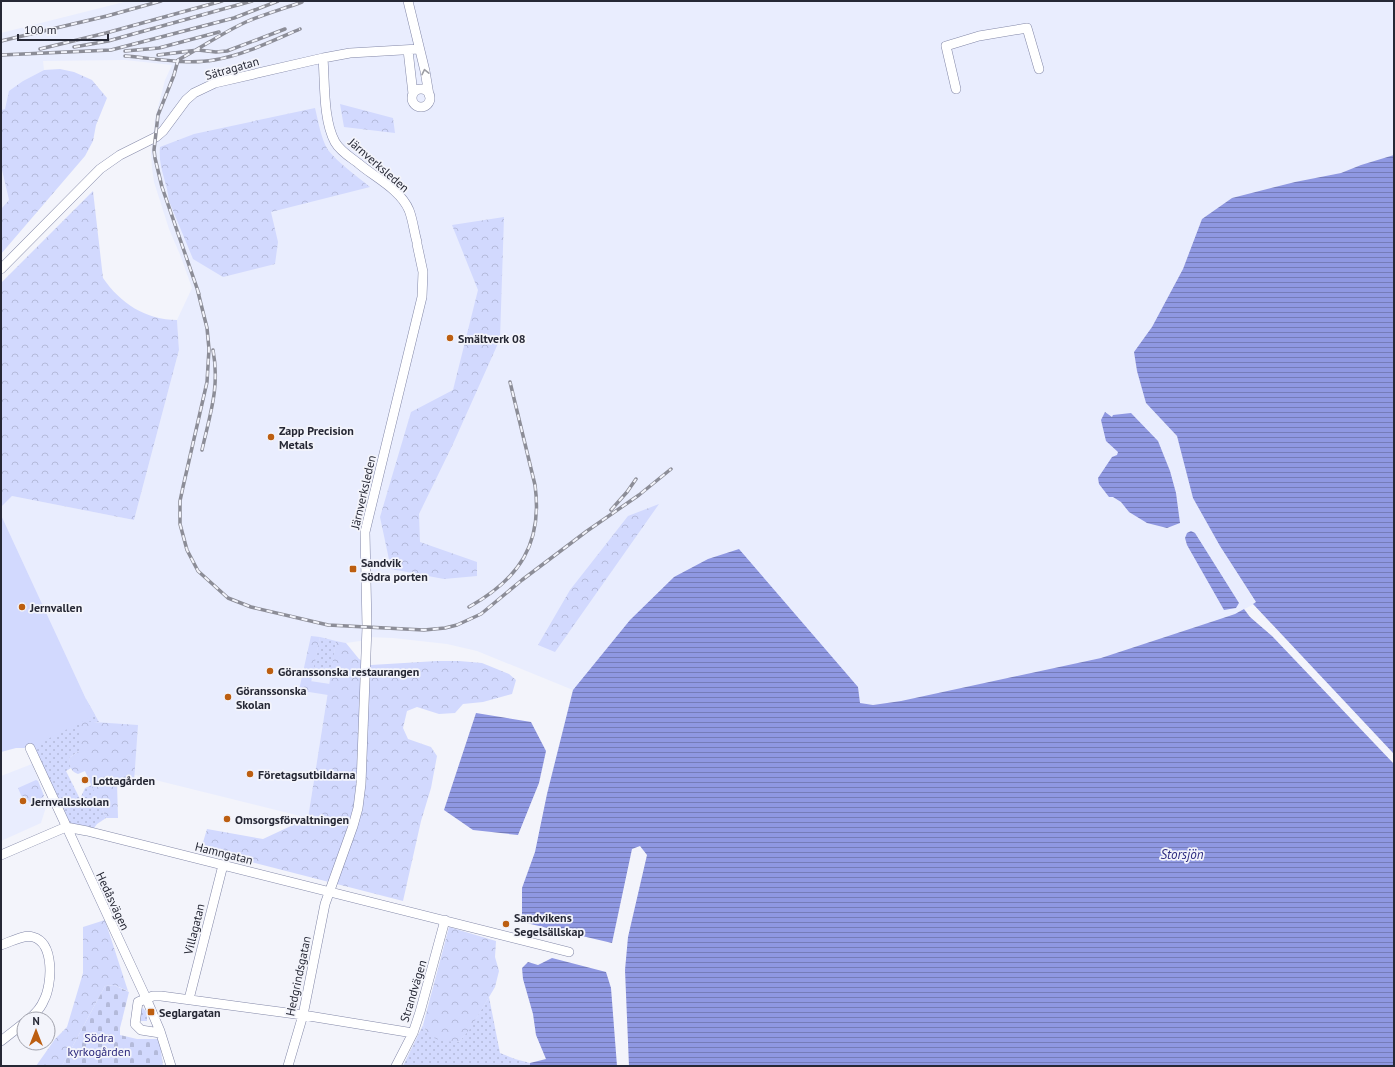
<svg xmlns="http://www.w3.org/2000/svg" width="1395" height="1067" font-family="'PT Sans',sans-serif">
<style>
.built{fill:#e9edfe}
.grass{fill:url(#grass-dots)}
.forest{fill:url(#forest-crowns)}
.cemetery{fill:url(#cemetery-stones)}
.pitch{fill:#d2d9fe}
.water{fill:url(#water-rules)}
.lines{fill:none;stroke-linecap:round;stroke-linejoin:round}
.minor-casing{stroke:#8388a8;stroke-width:10}
.minor{stroke:#fff;stroke-width:9}
.rail-casing{stroke:#8c8d97;stroke-width:3.5}
.rail{stroke:#f3f4fb;stroke-width:2;stroke-dasharray:6;stroke-linecap:butt}
.oneway{stroke:#9d9ea4}
.poi-dot{fill:#bc5e11;stroke:#f3f4fb;stroke-width:1.5}
.labels{text-anchor:middle;dominant-baseline:central;stroke-width:3.5;stroke-linejoin:round;paint-order:stroke}
.street-label{font-size:12px;fill:#262835;stroke:#f3f4fb}
.poi-label{font-size:12px;font-weight:bold;fill:#262835;stroke:#f3f4fb;text-anchor:start}
.park-label{font-size:12px;fill:#2a277b;stroke:#f3f4fb}
.water-label{font-size:13px;font-style:italic;fill:#2e2c80;stroke:#f3f4fb}
</style>
<defs>
<pattern id="grass-dots" width="8" height="8" patternUnits="userSpaceOnUse"><rect width="8" height="8" fill="#d2d9fe"/><path d="M2 2h.1M6 6h.1" fill="none" stroke="#b4bada" stroke-width="1.8" stroke-linecap="round"/></pattern>
<pattern id="forest-crowns" width="20" height="18" patternUnits="userSpaceOnUse"><rect width="20" height="18" fill="#d2d9fe"/><path d="M2 6a3 3 0 1 1 6 0M12 15a3 3 0 1 1 6 0" fill="none" stroke="#b4bada"/></pattern>
<pattern id="cemetery-stones" width="16" height="16" patternUnits="userSpaceOnUse"><rect width="16" height="16" fill="#d2d9fe"/><path d="M2 7V4a2 2 0 0 1 4 0v3zM10 15v-3a2 2 0 0 1 4 0v3z" fill="#b4bada"/></pattern>
<pattern id="water-rules" width="6" height="5" patternUnits="userSpaceOnUse"><rect width="6" height="5" fill="#8f98e2"/><path d="M0 2.5h6" fill="none" stroke="#757cb8"/></pattern>
</defs>
<rect width="100%" height="100%" fill="#f3f4fb"/>
<!-- built -->
<path class="built" d="M 128,1 L 1394,1 L 1394,155 L 1361,165 L 1341,173 L 1295,182 L 1232,198 L 1202,219 L 1183,269 L 1152,327 L 1134,352 L 1137,371 L 1146,403 L 1177,436 L 1185,463 L 1220,546 L 1256,603 L 1235,614 L 1214,621 L 1101,658 L 901,701 L 873,705 L 860,703 L 858,687 L 820,644 L 674,577 L 630,620 L 573,690 L 477,651 L 447,644 L 393,638 L 367,637 L 367,640 L 346,643 L 336,641 L 308,818 L 127,773 L 86,699 L 1,515 L 1,507 L 12,496 L 134,520 L 179,350 L 177,320 L 192,288 L 181,257 L 169,229 L 154,182 L 152,168 L 151,153 L 155,119 L 165,80 L 172,65 L 125,60 L 43,61 L 44,70 L 23,81 L 5,109 L 1,110 L 1,33 Z
M 1,166 L 9,200 L 1,209 Z
M 32,764 L 43,792 L 46,807 L 41,823 L 1,841 L 1,776 Z"/>
<!-- grass -->
<path class="grass" d="M 320,637 L 336,641 L 332,671 L 313,669 Z
M 86,699 L 99,722 L 79,722 L 79,751 L 69,758 L 71,768 L 66,771 L 80,799 L 85,788 L 92,785 L 106,818 L 97,824 L 91,832 L 66,827 L 21,730 Z
M 489,997 L 500,1053 L 515,1059 L 530,1063 L 530,1066 L 403,1066 L 423,1025 L 426,1031 L 459,1042 L 470,1028 Z
M 143,1008 L 147,1013 L 147,1021 L 141,1021 L 140,1011 Z"/>
<!-- forest -->
<path class="forest" d="M 60,69 L 74,72 L 92,80 L 107,98 L 96,125 L 93,141 L 85,156 L 1,254 L 1,209 L 9,200 L 1,166 L 1,110 L 5,109 L 9,91 L 23,81 L 44,70 Z
M 340,104 L 393,118 L 395,133 L 344,127 Z
M 315,108 C 318,120 321,139 328,150 C 338,163 357,176 370,187 L 271,212 L 278,242 L 275,264 L 223,277 L 193,259 L 169,201 C 167,181 158,168 160,147 L 194,134 Z
M 93,191 L 103,278 C 120,303 146,320 177,320 L 179,350 L 134,520 L 12,496 L 1,507 L 1,283 Z
M 504,217 L 500,339 L 453,444 L 419,514 L 420,542 L 477,562 L 477,576 L 444,579 L 391,569 L 380,517 L 411,412 L 453,390 L 478,290 L 452,225 Z
M 659,504 L 555,652 L 538,645 L 570,590 L 628,516 Z
M 311,636 L 320,637 L 309,692 L 299,690 Z
M 336,641 L 346,643 L 359,659 L 371,665 L 437,661 L 459,661 L 482,663 L 509,674 L 516,680 L 512,694 L 483,702 L 463,704 L 455,713 L 439,714 L 417,707 L 407,711 L 403,728 L 408,739 L 431,747 L 437,756 L 431,788 L 421,821 L 403,901 L 201,849 L 207,829 L 263,839 L 308,818 Z
M 79,721 L 138,725 L 134,782 L 117,783 L 118,818 L 106,818 L 85,771 L 78,774 C 70,771 70,766 69,758 L 79,751 Z
M 36,780 L 38,781 L 44,796 L 39,800 L 30,803 L 29,801 L 26,799 L 23,800 L 18,788 Z
M 105,920 L 128,991 L 114,985 L 105,986 L 62,1066 L 36,1066 L 55,1039 L 67,1027 L 83,973 L 83,927 Z
M 449,927 L 496,941 L 495,957 L 499,971 L 495,987 L 470,1029 L 459,1042 C 443,1041 430,1042 423,1025 Z"/>
<!-- cemetery -->
<path class="cemetery" d="M 114,985 L 129,992 L 120,1028 L 120,1035 L 137,1039 L 162,1039 L 164,1046 L 161,1051 L 163,1066 L 62,1066 L 105,986 Z"/>
<!-- pitch -->
<path class="pitch" d="M 1,515 L 86,699 L 95,715 L 30,748 L 16,748 L 1,752 Z
M 310,681 L 330,684 L 328,695 L 309,692 Z"/>
<!-- water -->
<path class="water" d="M 1394,155 L 1394,754 L 1253,604 L 1256,602 L 1220,546 L 1193,498 L 1177,436 L 1146,403 L 1137,371 L 1134,352 L 1152,327 L 1183,269 L 1202,219 L 1232,198 L 1295,182 L 1341,173 L 1361,165 Z
M 1105,412 L 1112,417 L 1113,415 L 1131,413 L 1158,441 L 1170,471 L 1176,493 L 1180,523 L 1167,528 L 1147,523 L 1129,512 L 1121,502 L 1113,497 L 1109,497 L 1099,484 L 1098,478 L 1112,457 L 1117,455 L 1118,452 L 1106,441 L 1101,420 Z
M 1191,531 L 1195,533 L 1239,603 L 1236,608 L 1224,610 L 1187,545 L 1185,538 L 1187,533 Z
M 739,549 L 858,687 L 860,703 L 873,705 L 901,701 L 1101,658 L 1214,621 L 1235,614 L 1244,609 L 1250,617 L 1272,636 L 1394,764 L 1394,1066 L 629,1066 L 625,970 L 628,937 L 647,855 L 640,846 L 632,849 L 612,943 L 522,922 L 522,888 L 535,852 L 547,794 L 573,690 L 630,620 L 674,577 L 708,559 Z
M 476,713 L 531,722 L 546,751 L 539,783 L 518,835 L 473,830 L 444,810 Z
M 552,958 L 606,972 L 611,988 L 617,1066 L 530,1066 L 530,1063 L 546,1059 L 536,1035 L 533,1014 L 523,979 L 522,968 L 528,962 L 538,965 Z"/>
<g class="lines">
<!-- minor casing -->
<g class="minor-casing">
<path id="minor" d="M 408,1 L 425,71 L 429,95
M 408,50 L 413,94
M 323,58 C 325,83 323,120 335,142 C 340,151 350,157 358,163 C 374,177 400,189 409,210 C 413,220 414,232 417,242
M 956,89 L 946,46 L 979,36 L 1027,28 L 1039,69
M412 98a9 9 0 1 1 18 0a9 9 0 1 1-18 0Z
M 1,269 L 100,169 L 120,155 L 156,137 L 163,131 L 186,100 L 194,93 L 215,83 L 323,58 L 350,53 L 419,49
M 30,748 L 146,998 L 160,1031 L 171,1066
M 1,855 L 66,827 L 87,831 L 569,952
M 1,945 C 11,942 23,934 33,937 C 55,943 52,985 44,1000 C 41,1008 35,1014 29,1019
M 189,999 L 223,865
M 160,1033 L 141,1030 L 135,1024 L 138,1002 L 153,996 L 161,996 L 303,1015 L 413,1033
M 1,1041 L 24,1023
M 288,1066 L 303,1015 L 325,904 L 353,826 L 358,808 L 361,784 L 367,627 L 365,532 L 422,297 L 423,272 L 417,244
M 396,1066 L 413,1033 L 420,1012 L 445,920"/>
</g>
<!-- minor -->
<use href="#minor" class="minor"/>
<!-- rail casing -->
<g class="rail-casing">
<path id="rail" d="M 1,41 L 107,16 L 161,1
M 74,47 L 108,41 L 252,1
M 40,49 L 106,33 L 222,1
M 125,51 L 159,48 L 219,32
M 1,55 L 111,50 L 234,18 L 278,1
M 158,55 L 198,50 L 216,52 L 227,51 L 285,29
M 125,56 C 152,58 187,65 214,60 C 244,55 272,41 300,29
M 197,288 L 207,328 L 209,349 L 207,382 L 183,487 L 180,501 L 180,524 L 187,550 L 198,571 L 228,598 L 251,607 L 328,625 L 424,630 L 445,628 L 457,625 L 481,614 L 522,580 L 587,531 L 639,495 L 671,469
M 199,294 L 162,187 L 155,158 L 154,150 L 158,115 L 174,75 L 178,60 C 201,48 222,33 246,22 C 264,14 283,9 302,2
M 202,450 C 210,414 220,387 213,350
M 611,510 L 627,492 L 636,479
M 469,607 C 519,579 543,544 535,485 L 510,382"/>
</g>
<!-- rail -->
<use href="#rail" class="rail"/>
</g>
<!-- one-way arrows -->
<defs><path id="oneway-chevron" d="M-2-3.5L2.5 0L-2 3.5" fill="none" stroke-width="1.6" stroke-linecap="round" stroke-linejoin="round"/></defs>
<use class="oneway" href="#oneway-chevron" transform="translate(425 72) rotate(-102)"/>
<!-- markers -->
<g class="poi-dot">
<circle cx="450" cy="338" r="4"/>
<circle cx="271" cy="437" r="4"/>
<rect x="349" y="565" width="8" height="8" rx="2"/>
<circle cx="22" cy="607" r="4"/>
<circle cx="270" cy="671" r="4"/>
<circle cx="228" cy="697" r="4"/>
<circle cx="250" cy="774" r="4"/>
<circle cx="85" cy="780" r="4"/>
<circle cx="23" cy="801" r="4"/>
<circle cx="227" cy="819" r="4"/>
<circle cx="506" cy="924" r="4"/>
<rect x="147" y="1008" width="8" height="8" rx="2"/>
</g>
<g class="labels">
<!-- street labels -->
<g class="street-label">
<text transform="translate(232 68) rotate(-16)">Sätragatan</text>
<text transform="translate(379 165) rotate(41)">Järnverksleden</text>
<text transform="translate(363 492) rotate(-77)">Järnverksleden</text>
<text transform="translate(224 853) rotate(14)">Hamngatan</text>
<text transform="translate(113 901) rotate(65)">Hedåsvägen</text>
<text transform="translate(194 929) rotate(-76)">Villagatan</text>
<text transform="translate(298 976) rotate(-78)">Hedgrindsgatan</text>
<text transform="translate(413 991) rotate(-73)">Strandvägen</text>
</g>
<!-- poi labels -->
<g class="poi-label">
<text x="458" y="338">Smältverk 08</text>
<text x="279" y="430">Zapp Precision<tspan x="279" dy="14">Metals</tspan></text>
<text x="361" y="562">Sandvik<tspan x="361" dy="14">Södra porten</tspan></text>
<text x="30" y="607">Jernvallen</text>
<text x="278" y="671">Göranssonska restaurangen</text>
<text x="236" y="690">Göranssonska<tspan x="236" dy="14">Skolan</tspan></text>
<text x="258" y="774">Företagsutbildarna</text>
<text x="93" y="780">Lottagården</text>
<text x="31" y="801">Jernvallsskolan</text>
<text x="235" y="819">Omsorgsförvaltningen</text>
<text x="514" y="917">Sandvikens<tspan x="514" dy="14">Segelsällskap</tspan></text>
<text x="159" y="1012">Seglargatan</text>
</g>
<!-- park labels -->
<g class="park-label">
<text x="99" y="1037">Södra<tspan x="99" dy="14">kyrkogården</tspan></text>
</g>
<!-- water labels -->
<g class="water-label">
<text x="1182" y="854">Storsjön</text>
</g>
</g>
<!-- border -->
<rect width="1395" height="1067" fill="none" stroke="#262835" stroke-width="4"/>
<!-- north arrow -->
<g transform="translate(36 1031)"><circle r="19" fill="#f3f4fb" stroke="#a1a2ac"/>
<path d="M0-3L7 15L0 10L-7 15Z" fill="#bc5e11"/>
<text y="-6" font-size="11" font-weight="bold" text-anchor="middle" fill="#262835">N</text>
</g>
<!-- scale -->
<path d="M18 34v6h90v-6" fill="none" stroke="#262835" stroke-width="2"/>
<text x="24" y="34" font-size="12" fill="#262835" stroke="#f3f4fb" stroke-width="3" paint-order="stroke">100 m</text>
</svg>
